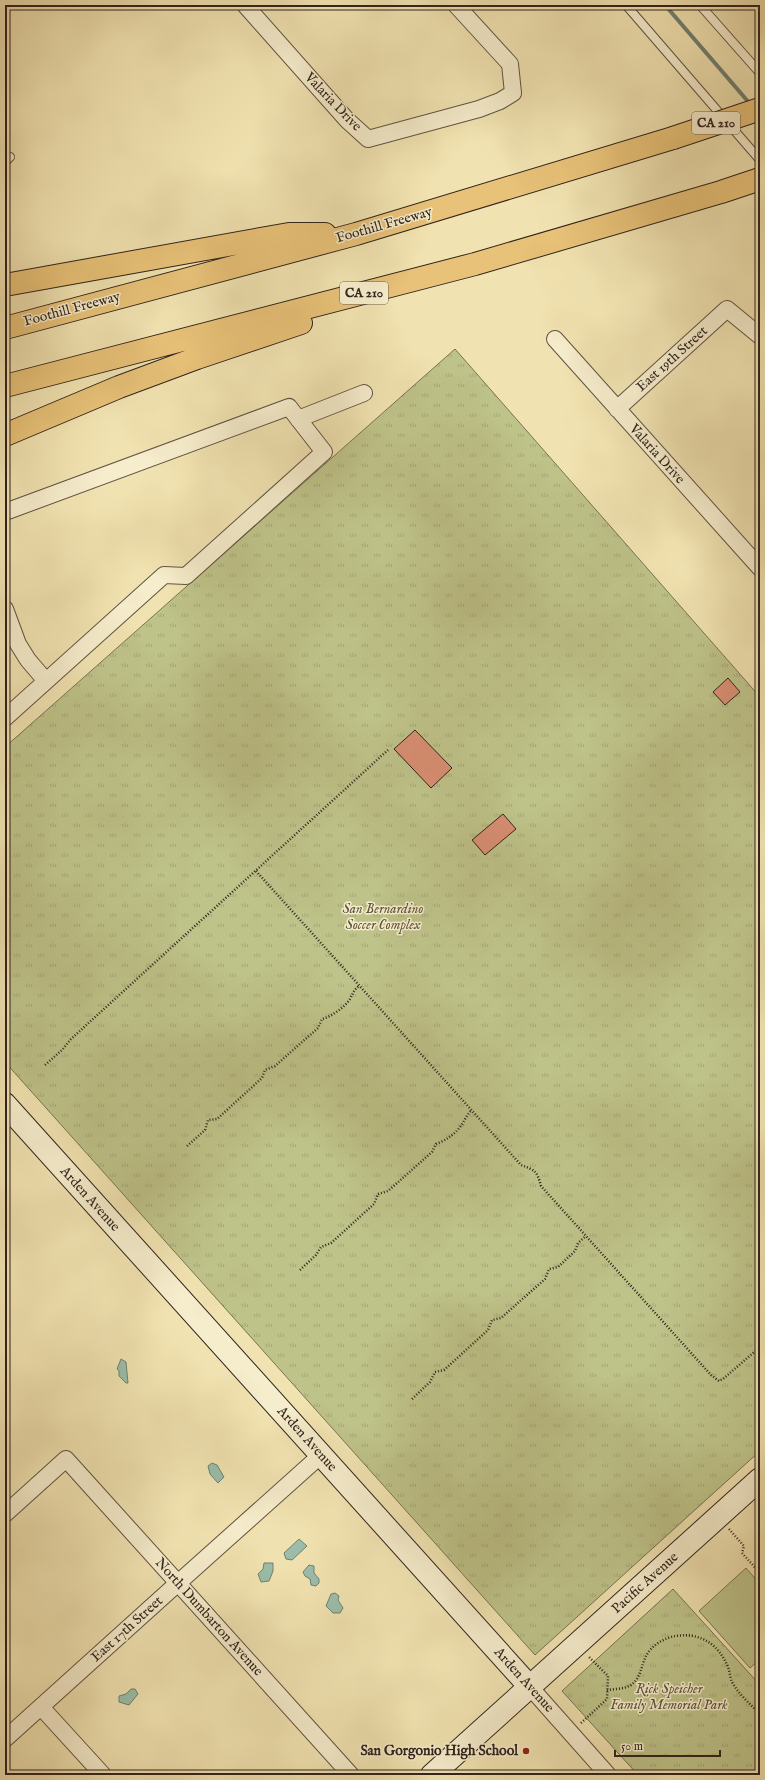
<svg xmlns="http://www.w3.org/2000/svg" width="765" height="1780" font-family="'IM FELL English',serif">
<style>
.grass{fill:url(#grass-tufts);stroke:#777353}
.pitch{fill:#bec389;stroke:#777353}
.water{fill:#9bbeab;stroke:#708072}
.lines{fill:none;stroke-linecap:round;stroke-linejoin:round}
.stream{stroke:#708072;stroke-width:4}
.building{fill:#da8f74;stroke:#30231d}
.lane-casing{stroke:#605342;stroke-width:10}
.street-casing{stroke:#605342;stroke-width:18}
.secondary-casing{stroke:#30231d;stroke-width:24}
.highway-casing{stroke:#30231d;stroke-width:24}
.path{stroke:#30231d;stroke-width:2.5;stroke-dasharray:1 2;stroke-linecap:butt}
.lane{stroke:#f6edcc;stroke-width:8}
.street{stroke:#f6edcc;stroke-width:16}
.secondary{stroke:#f6edcc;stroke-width:22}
.highway{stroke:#e8c278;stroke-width:22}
.highway-bridge-casing{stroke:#30231d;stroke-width:24;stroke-linecap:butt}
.highway-bridge{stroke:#e8c278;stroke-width:22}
.poi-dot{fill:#8f2418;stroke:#f6edcc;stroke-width:1.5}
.labels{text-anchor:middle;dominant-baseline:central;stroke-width:3;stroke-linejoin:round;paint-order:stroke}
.shield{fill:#f6edcc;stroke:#6b6052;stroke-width:1}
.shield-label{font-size:13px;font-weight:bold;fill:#30231d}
.street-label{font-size:14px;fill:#30231d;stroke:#f6edcc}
.park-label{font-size:14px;font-style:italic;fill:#5b533d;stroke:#f6edcc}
.poi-label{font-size:14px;font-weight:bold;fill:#30231d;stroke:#f6edcc;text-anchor:end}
</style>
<defs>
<pattern id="grass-tufts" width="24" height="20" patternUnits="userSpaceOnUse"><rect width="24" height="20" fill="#bec389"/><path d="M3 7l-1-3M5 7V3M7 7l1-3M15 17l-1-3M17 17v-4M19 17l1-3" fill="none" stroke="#a4a776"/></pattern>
</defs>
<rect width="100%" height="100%" fill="#f1e3b1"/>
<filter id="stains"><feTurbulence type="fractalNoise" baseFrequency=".005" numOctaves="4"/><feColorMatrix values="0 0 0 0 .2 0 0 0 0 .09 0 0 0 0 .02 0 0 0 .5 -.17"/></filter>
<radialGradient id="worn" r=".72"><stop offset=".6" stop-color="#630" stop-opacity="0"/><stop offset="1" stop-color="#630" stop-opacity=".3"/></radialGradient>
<!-- grass -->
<path class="grass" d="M 455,349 L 760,697 L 760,1451 L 535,1655 L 5,1062 L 5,747 Z
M 673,1589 L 760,1685 L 760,1775 L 638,1775 L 562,1691 Z"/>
<!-- pitch -->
<path class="pitch" d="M 746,1568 L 760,1584 L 760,1659 L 750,1668 L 699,1611 Z"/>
<!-- water -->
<path class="water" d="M 121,1359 L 126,1362 L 128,1383 L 126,1383 L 119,1376 L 119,1371 L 117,1369 Z
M 212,1463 L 217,1465 L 224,1477 L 218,1483 L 210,1474 L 208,1466 Z
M 299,1539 L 307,1546 L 292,1560 L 286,1559 L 284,1553 Z
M 264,1563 L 273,1563 L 273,1571 L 269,1581 L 261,1582 L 258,1574 L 263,1569 Z
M 309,1565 L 314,1566 L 314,1573 L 319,1579 L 319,1583 L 316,1586 L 311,1585 L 310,1579 L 305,1576 L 303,1572 Z
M 335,1593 L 339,1596 L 338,1600 L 343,1608 L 340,1613 L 333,1613 L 326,1606 L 331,1594 Z
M 131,1689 L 135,1689 L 138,1694 L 129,1705 L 119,1702 L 119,1696 L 126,1694 Z"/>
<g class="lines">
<!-- stream -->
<path class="stream" d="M 665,5 L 751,105"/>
</g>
<!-- building -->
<path class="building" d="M 728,678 L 740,692 L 725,705 L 713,692 Z
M 415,730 L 452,768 L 431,788 L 394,749 Z
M 503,814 L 516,829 L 485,855 L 472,840 Z"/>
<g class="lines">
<!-- lane casing -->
<g class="lane-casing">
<path id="lane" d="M 626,5 L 760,160
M 700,5 L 760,73
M 5,162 L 10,157"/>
</g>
<!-- street casing -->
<g class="street-casing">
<path id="street" d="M 245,5 L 347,120 L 368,139 L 479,109 L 500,101 L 513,93 L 510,64 L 456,5
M 555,339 L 760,568
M 617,409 L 727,309 L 760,336
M 298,419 L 364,393
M 5,512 L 289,407 L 324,452 L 186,576 L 164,575 L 5,718
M 5,609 L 18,644 L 28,660 L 46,681
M 5,1514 L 66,1459 L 351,1775
M 530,1687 L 608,1775
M 41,1707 L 103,1775
M 5,1739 L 178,1583 L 321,1455"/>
</g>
<!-- secondary casing -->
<g class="secondary-casing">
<path id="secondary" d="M 5,1104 L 530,1687
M 432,1775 L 760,1479"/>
</g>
<!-- highway casing -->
<g class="highway-casing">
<path id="highway" d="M 5,285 L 289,234 L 325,234
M 5,328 L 356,234 L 673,138
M 5,386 L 475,264 L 721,192 L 760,179
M 5,435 L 119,387 L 197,358 L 301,323"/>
</g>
<!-- path -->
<path class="path" d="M 256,871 L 521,1165 C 535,1170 537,1171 541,1186 L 711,1375 L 719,1381 L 723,1379 L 760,1347
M 45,1065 L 62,1050 L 71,1039 L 388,750
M 187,1146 L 205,1130 L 208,1120 L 217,1119 L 262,1078 L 265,1070 L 275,1066 L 318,1028 L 322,1019 C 332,1016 344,1008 350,999 C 353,993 354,990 359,986
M 300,1270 L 316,1255 L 321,1247 L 331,1243 L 374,1204 L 378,1194 L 388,1191 L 432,1152 L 436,1144 C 446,1140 454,1135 460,1127 C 465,1121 466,1115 472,1110
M 412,1399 L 430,1382 L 435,1372 L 444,1370 L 488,1330 L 492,1320 L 501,1318 L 545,1279 L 549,1269 L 558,1267 L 575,1251 L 578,1243 L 586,1236
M 729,1529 L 744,1546 L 742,1553 L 760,1573
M 607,1690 C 615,1689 624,1689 631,1685 C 641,1678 641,1666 646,1656 C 651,1646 665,1637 676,1636 C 701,1632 719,1645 728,1667 C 730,1672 730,1678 732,1682 C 738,1693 748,1702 756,1710 L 760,1707
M 756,1710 L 760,1715
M 581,1723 L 607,1699 L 608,1676 L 589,1657"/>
<!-- lane -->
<use href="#lane" class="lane"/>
<!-- street -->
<use href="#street" class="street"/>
<!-- secondary -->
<use href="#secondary" class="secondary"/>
<!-- highway -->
<use href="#highway" class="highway"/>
<!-- highway-bridge casing -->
<g class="highway-bridge-casing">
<path id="highway-bridge" d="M 673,138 L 760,109"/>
</g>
<!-- highway-bridge -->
<use href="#highway-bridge" class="highway-bridge"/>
</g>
<!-- markers -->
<circle class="poi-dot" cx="526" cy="1751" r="4"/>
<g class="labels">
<!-- shield labels -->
<g class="shield">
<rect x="692" y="112" width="48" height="22" rx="3"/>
<rect x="340" y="282" width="48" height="22" rx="3"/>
</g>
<g class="shield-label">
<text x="716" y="123">CA 210</text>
<text x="364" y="293">CA 210</text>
</g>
<!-- street labels -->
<g class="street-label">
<text transform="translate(333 102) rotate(46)">Valaria Drive</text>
<text transform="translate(384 225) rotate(-16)">Foothill Freeway</text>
<text transform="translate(72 309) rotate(-15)">Foothill Freeway</text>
<text transform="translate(672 359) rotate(-42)">East 19th Street</text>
<text transform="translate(657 454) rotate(48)">Valaria Drive</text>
<text transform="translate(90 1199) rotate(48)">Arden Avenue</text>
<text transform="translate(307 1439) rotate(48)">Arden Avenue</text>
<text transform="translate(645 1583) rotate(-42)">Pacific Avenue</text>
<text transform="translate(209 1617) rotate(48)">North Dumbarton Avenue</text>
<text transform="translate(127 1629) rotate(-42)">East 17th Street</text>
<text transform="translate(524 1680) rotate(48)">Arden Avenue</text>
</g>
<!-- park labels -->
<g class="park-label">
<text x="383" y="909">San Bernardino<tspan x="383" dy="16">Soccer Complex</tspan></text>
<text x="669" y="1689">Rick Speicher<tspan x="669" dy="16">Family Memorial Park</tspan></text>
</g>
<!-- poi labels -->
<g class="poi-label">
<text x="518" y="1751">San Gorgonio High School</text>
</g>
</g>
<!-- margin -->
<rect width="765" height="1780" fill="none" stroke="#f1e3b1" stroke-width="20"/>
<rect x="6" y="6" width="753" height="1768" fill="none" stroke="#30231d" stroke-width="2"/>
<rect x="10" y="10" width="745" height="1760" fill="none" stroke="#30231d"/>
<!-- scale -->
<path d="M615 1750v6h105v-6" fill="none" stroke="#30231d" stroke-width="2"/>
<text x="621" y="1750" font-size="12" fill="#30231d" stroke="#f6edcc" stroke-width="3" paint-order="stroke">50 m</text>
<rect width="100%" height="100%" filter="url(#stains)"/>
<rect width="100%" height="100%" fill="url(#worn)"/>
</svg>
